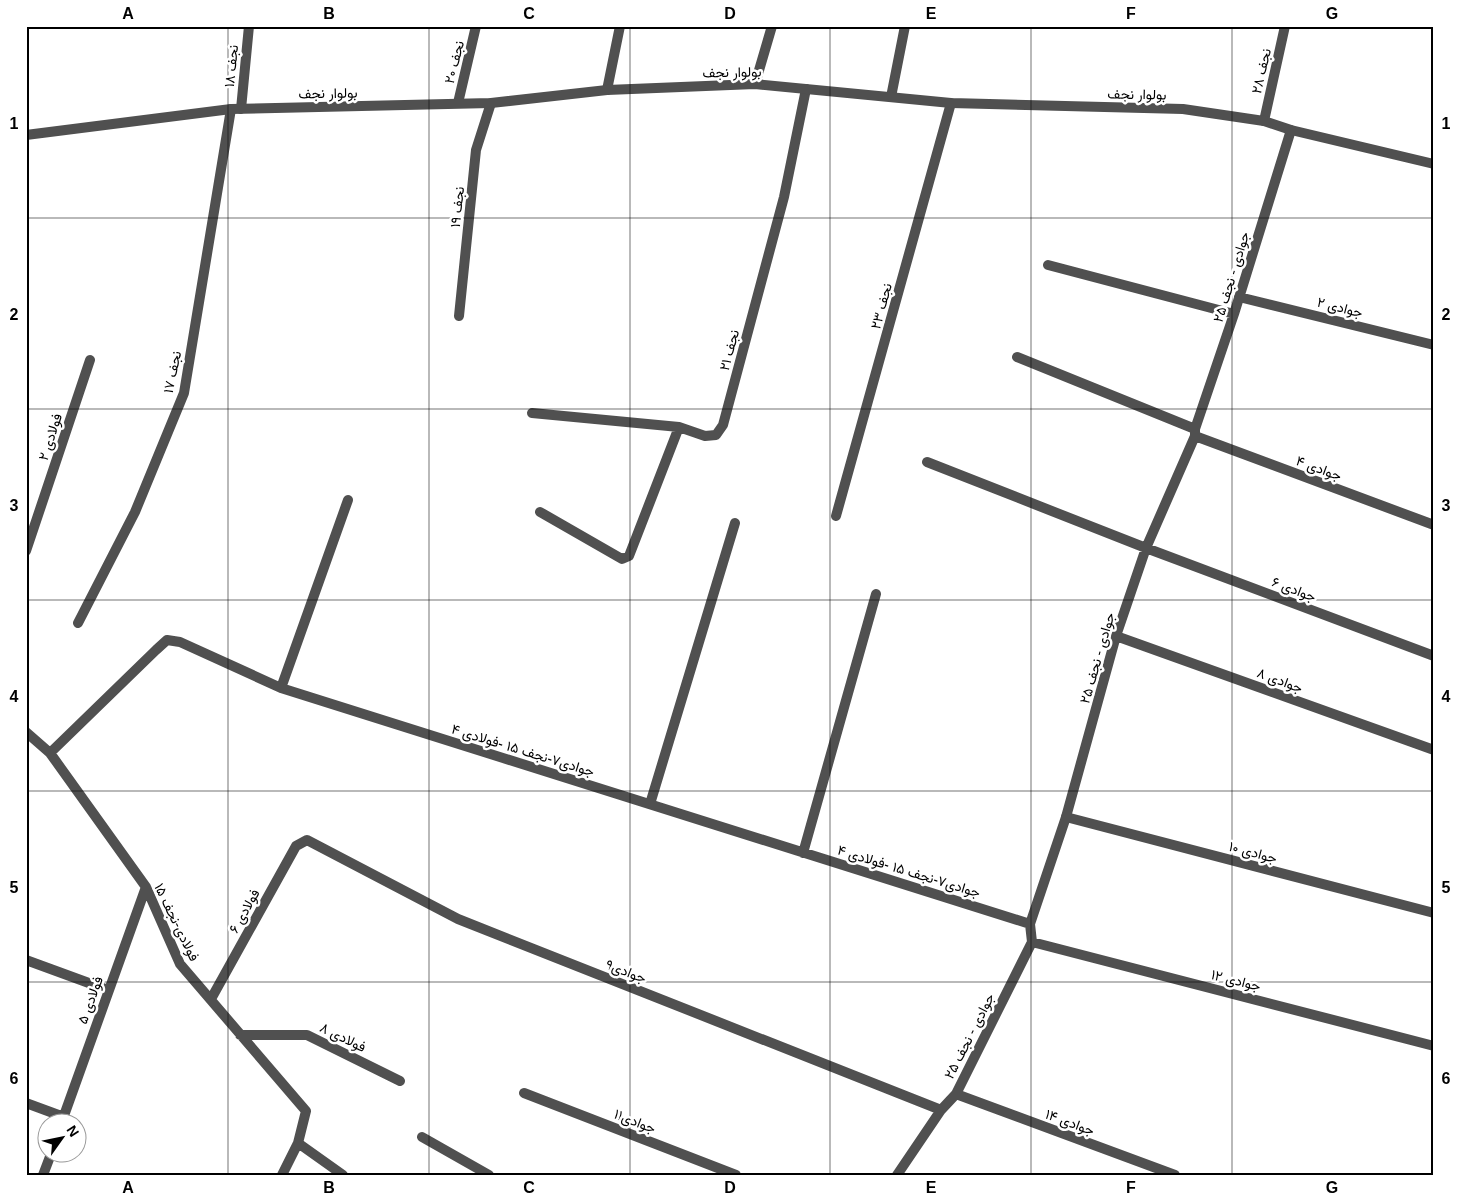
<svg xmlns="http://www.w3.org/2000/svg" width="1460" height="1201" font-family="Arial,Vazirmatn,sans-serif">
<style>
.lines{fill:none;stroke-linecap:round;stroke-linejoin:round}
.service{stroke:#505050;stroke-width:10}
.minor{stroke:#505050;stroke-width:10}
.tertiary{stroke:#505050;stroke-width:10}
.grid{fill:none;stroke:#000;stroke-width:1;stroke-opacity:0.55}
.labels{text-anchor:middle;dominant-baseline:central;stroke-width:5;stroke-linejoin:round;paint-order:stroke}
.street-label{font-size:14px;fill:#000;stroke:#fff}
.neatline{fill:none;stroke:#000;stroke-width:2}
.grid-label{font-size:16px;text-anchor:middle;font-weight:bold;fill:#000}
</style>
<rect width="100%" height="100%" fill="#fff"/>
<g class="lines">
<!-- service -->
<path class="service" d="M 1066,817 L 1434,913"/>
<!-- minor -->
<path class="minor" d="M 755,84 L 772,26
M 607,90 L 620,26
M 891,97 L 905,26
M 458,103 L 476,26
M 241,109 L 249,26
M 1264,121 L 1285,26
M 1048,265 L 1234,314
M 1239,297 L 1434,345
M 459,316 L 476,150 L 491,103
M 1017,357 L 1195,429
M 532,413 L 679,427 L 705,436 L 716,435 L 723,425 L 784,197 L 806,89
M 1195,436 L 1434,525
M 927,462 L 1146,548 L 1434,656
M 540,512 L 622,559 L 629,556 L 679,427
M 836,516 L 951,103
M 26,551 L 90,360
M 78,623 L 135,512 L 184,393 L 231,109
M 1116,636 L 1434,750
M 281,688 L 348,500
M 26,732 L 50,753 L 146,887 L 180,964 L 306,1111 L 298,1143 L 282,1175
M 50,753 L 156,650 L 167,640 L 180,642 L 281,688 L 1030,924
M 650,804 L 735,523
M 803,853 L 876,594
M 1032,942 L 1434,1046
M 26,960 L 108,990
M 211,999 L 296,846 L 307,840 L 458,919 L 941,1110
M 240,1035 L 307,1035 L 400,1081
M 524,1093 L 736,1175
M 956,1094 L 1175,1175
M 26,1103 L 64,1117
M 61,1124 L 146,887
M 422,1137 L 489,1175
M 298,1143 L 343,1175
M 43,1175 L 51,1154
M 897,1175 L 941,1110 L 956,1094 L 1032,942 L 1030,924 L 1066,817 L 1116,636 L 1146,548 L 1195,436 L 1195,429 L 1234,314 L 1291,130"/>
<!-- tertiary -->
<path class="tertiary" d="M 26,135 L 231,109 L 491,103 L 607,90 L 755,84 L 951,103 L 1183,109 L 1264,121 L 1291,130 L 1434,164"/>
</g>
<!-- grid -->
<path class="grid" d="M 228,26 L 228,1175M 429,26 L 429,1175M 630,26 L 630,1175M 830,26 L 830,1175M 1031,26 L 1031,1175M 1232,26 L 1232,1175M 26,218 L 1434,218M 26,409 L 1434,409M 26,600 L 1434,600M 26,791 L 1434,791M 26,982 L 1434,982"/>
<g class="labels">
<!-- street labels -->
<g class="street-label">
<text transform="translate(454 62) rotate(-76)">نجف ۲۰</text>
<text transform="translate(231 66) rotate(-84)">نجف ۱۸</text>
<text transform="translate(1261 71) rotate(-77)">نجف ۲۸</text>
<text transform="translate(732 72) rotate(-1)">بولوار نجف</text>
<text transform="translate(328 93) rotate(-1)">بولوار نجف</text>
<text transform="translate(1137 94) rotate(1)">بولوار نجف</text>
<text transform="translate(457 207) rotate(-84)">نجف ۱۹</text>
<text transform="translate(1231 277) rotate(-73)">جوادی - نجف ۲۵</text>
<text transform="translate(881 306) rotate(-75)">نجف ۲۳</text>
<text transform="translate(1340 307) rotate(14)">جوادی ۲</text>
<text transform="translate(729 350) rotate(-75)">نجف ۲۱</text>
<text transform="translate(172 372) rotate(-78)">نجف ۱۷</text>
<text transform="translate(50 437) rotate(-72)">فولادی ۲</text>
<text transform="translate(1319 468) rotate(20)">جوادی ۴</text>
<text transform="translate(1294 589) rotate(21)">جوادی ۶</text>
<text transform="translate(1097 658) rotate(-74)">جوادی - نجف ۲۵</text>
<text transform="translate(1280 680) rotate(20)">جوادی ۸</text>
<text transform="translate(523 750) rotate(17)">جوادی۷-نجف ۱۵ -فولادی ۴</text>
<text transform="translate(1253 852) rotate(15)">جوادی ۱۰</text>
<text transform="translate(909 871) rotate(17)">جوادی۷-نجف ۱۵ -فولادی ۴</text>
<text transform="translate(244 911) rotate(-61)">فولادی ۶</text>
<text transform="translate(177 922) rotate(64)">فولادی-نجف ۱۵</text>
<text transform="translate(626 971) rotate(21)">جوادی۹</text>
<text transform="translate(1236 980) rotate(14)">جوادی ۱۲</text>
<text transform="translate(90 1000) rotate(-70)">فولادی ۵</text>
<text transform="translate(969 1036) rotate(-63)">جوادی - نجف ۲۵</text>
<text transform="translate(343 1037) rotate(26)">فولادی ۸</text>
<text transform="translate(635 1121) rotate(21)">جوادی۱۱</text>
<text transform="translate(1070 1122) rotate(20)">جوادی ۱۴</text>
</g>
</g>
<!-- border -->
<rect width="1460" height="1201" fill="none" stroke="#ffffff" stroke-width="55"/>
<!-- north arrow -->
<g transform="translate(62 1138) rotate(57)"><circle r="24" fill="#ffffff" stroke="#999999"/>
<path d="M0-4L9 19L0 12L-9 19Z" fill="#000000"/>
<text y="-8" font-size="14" font-weight="bold" text-anchor="middle" fill="#000000">N</text>
</g>
<rect x="28" y="28" width="1404" height="1146" class="neatline"/>
<g class="grid-label">
<text x="128" y="19">A</text>
<text x="329" y="19">B</text>
<text x="529" y="19">C</text>
<text x="730" y="19">D</text>
<text x="931" y="19">E</text>
<text x="1131" y="19">F</text>
<text x="1332" y="19">G</text>
<text x="14" y="129">1</text>
<text x="1446" y="129">1</text>
<text x="14" y="320">2</text>
<text x="1446" y="320">2</text>
<text x="14" y="511">3</text>
<text x="1446" y="511">3</text>
<text x="14" y="702">4</text>
<text x="1446" y="702">4</text>
<text x="14" y="893">5</text>
<text x="1446" y="893">5</text>
<text x="14" y="1084">6</text>
<text x="1446" y="1084">6</text>
<text x="128" y="1193">A</text>
<text x="329" y="1193">B</text>
<text x="529" y="1193">C</text>
<text x="730" y="1193">D</text>
<text x="931" y="1193">E</text>
<text x="1131" y="1193">F</text>
<text x="1332" y="1193">G</text>
</g>
</svg>
